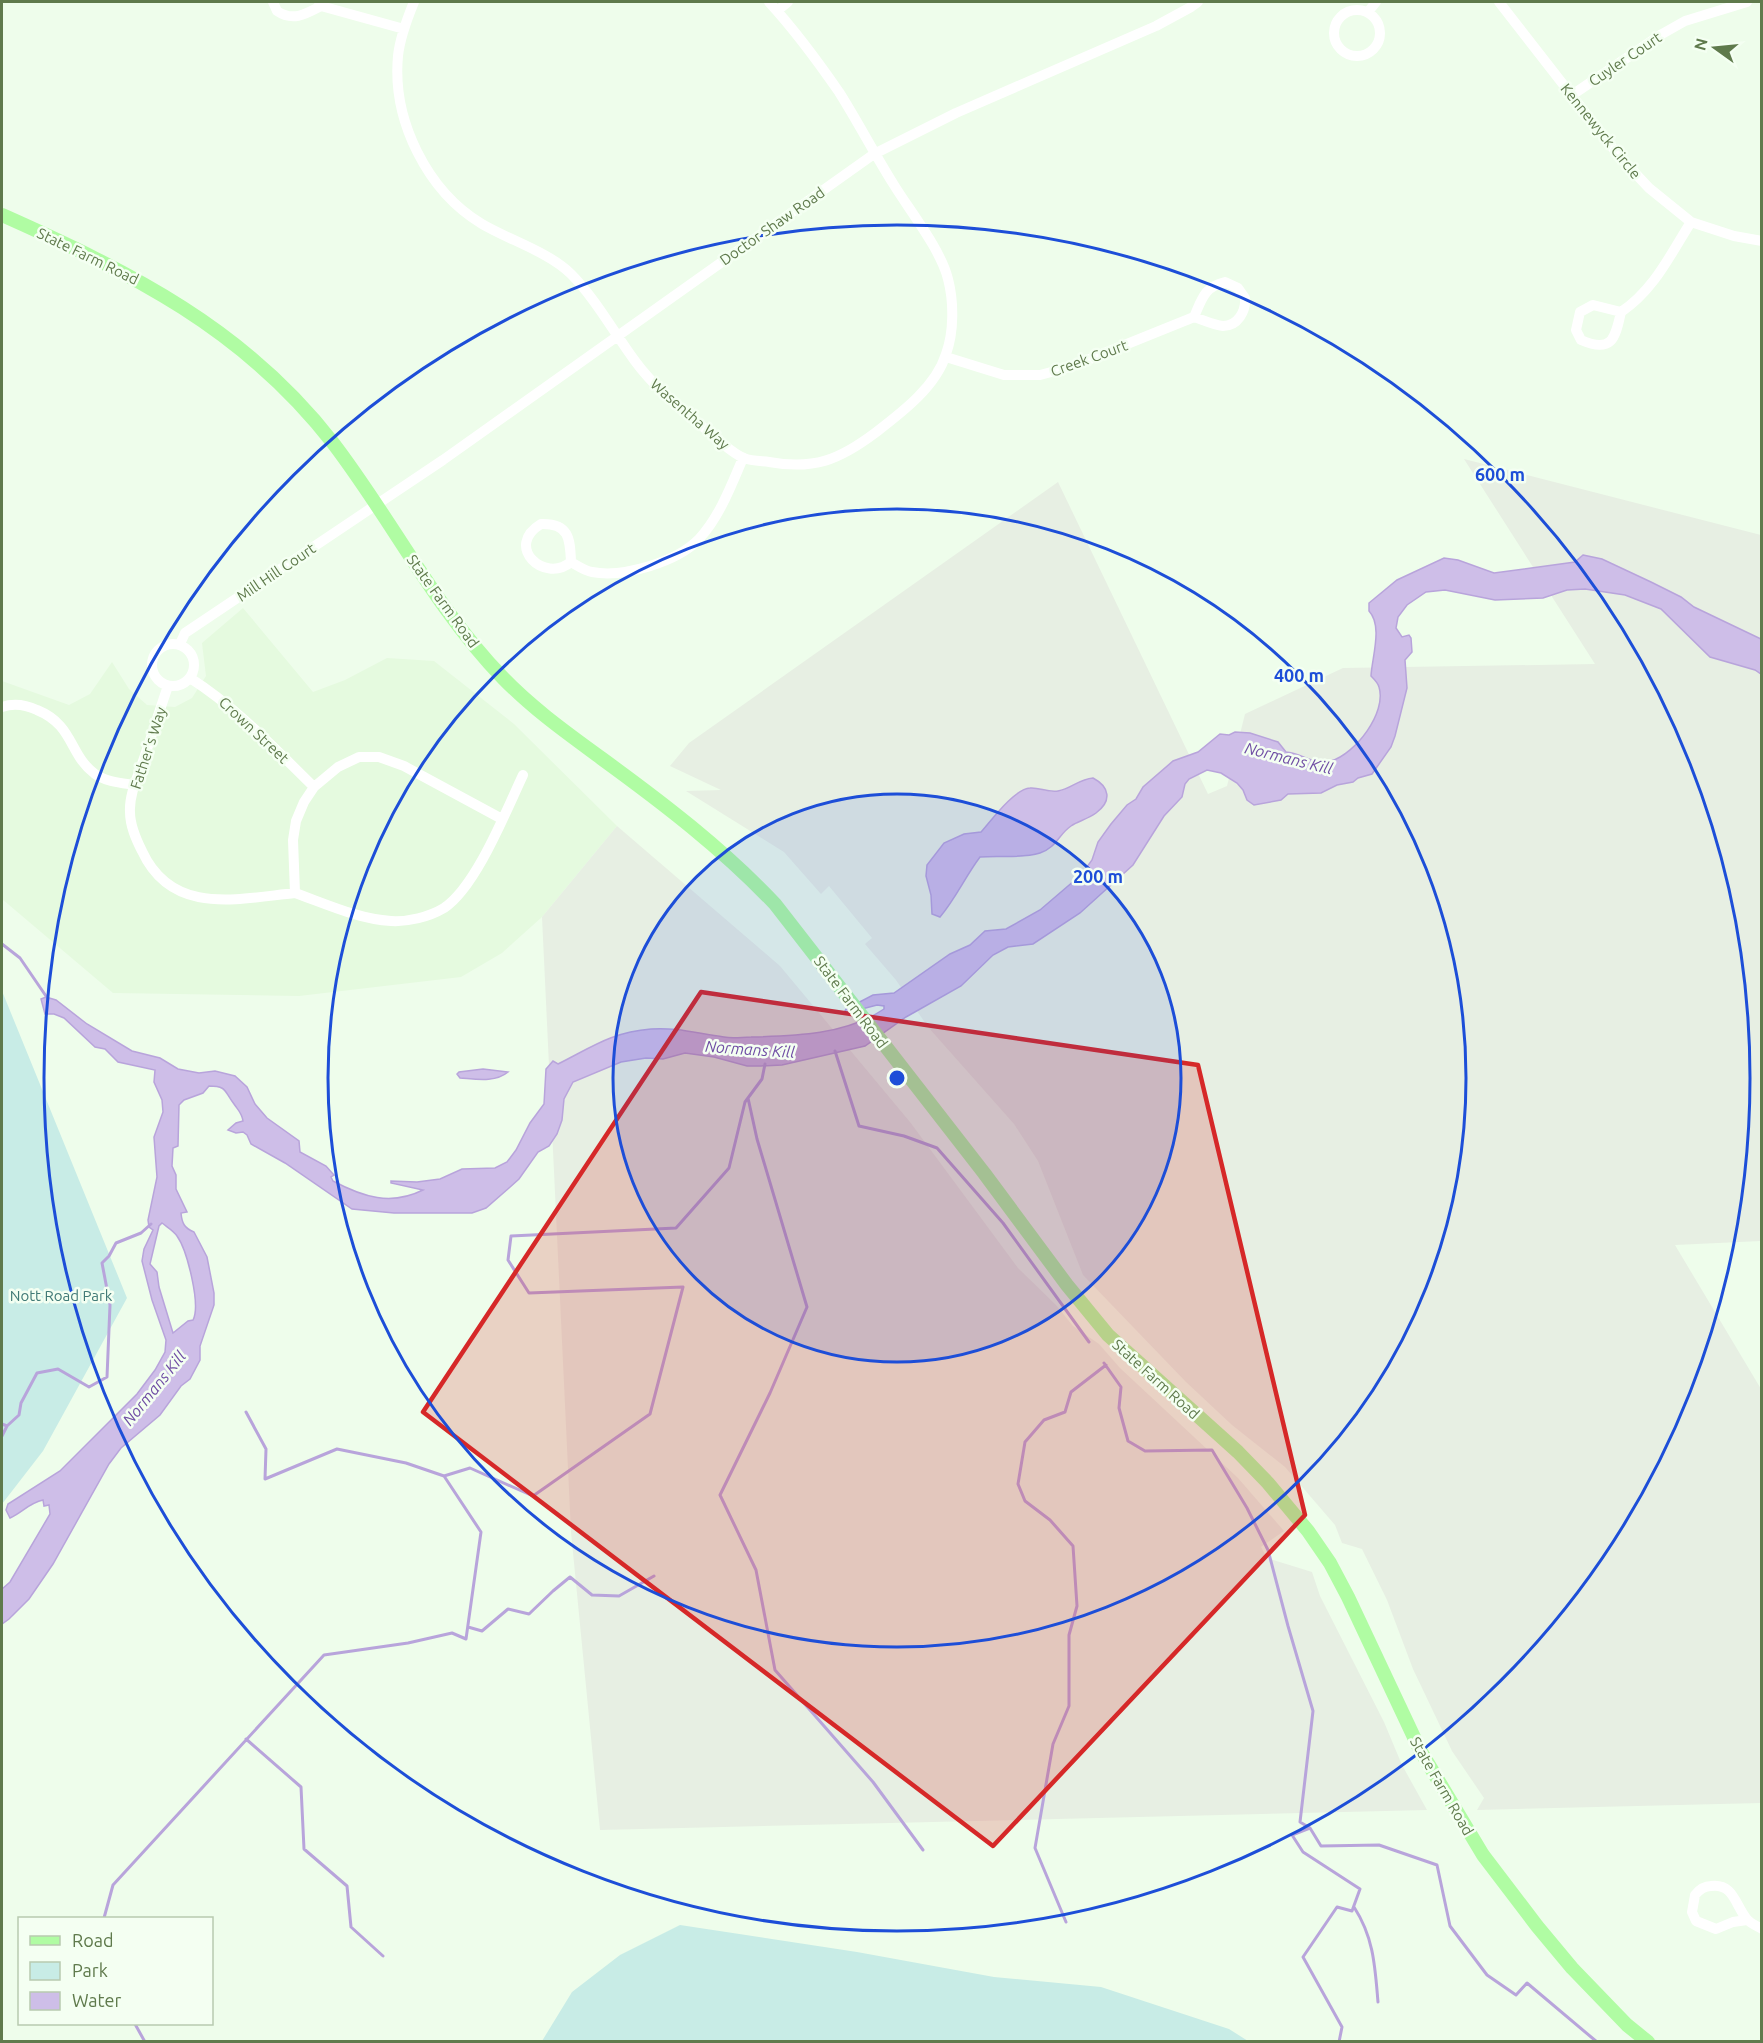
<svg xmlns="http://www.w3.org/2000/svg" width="1763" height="2043" font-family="Ubuntu,sans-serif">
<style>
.residential{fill:#e5fadf}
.industrial{fill:#e7efe3}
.green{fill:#c8ece6}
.water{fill:#cebee8;stroke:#b8a4db;stroke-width:1.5;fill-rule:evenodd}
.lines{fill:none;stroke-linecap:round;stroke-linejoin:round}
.stream{stroke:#b8a4db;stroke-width:3}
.minor{stroke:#fff;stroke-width:10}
.major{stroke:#b0fca3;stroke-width:14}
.marked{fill:#d62828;fill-opacity:0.2;stroke:#d62828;stroke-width:4.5;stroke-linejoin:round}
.ring{fill:none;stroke:#1d4ed8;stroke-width:3}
.labels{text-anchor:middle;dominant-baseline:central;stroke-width:5;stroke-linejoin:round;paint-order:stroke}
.street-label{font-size:15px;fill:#5f7a4c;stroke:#f4fff2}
.park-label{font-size:15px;fill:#417a76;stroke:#f4fff2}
.water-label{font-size:16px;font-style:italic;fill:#6f4da4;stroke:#f4fff2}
.centre{fill:#1d4ed8;stroke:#f4fff2;stroke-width:3}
.ring-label{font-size:18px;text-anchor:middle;font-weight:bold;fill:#1d4ed8;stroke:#f4fff2;stroke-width:5;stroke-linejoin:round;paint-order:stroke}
</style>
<rect width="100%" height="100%" fill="#eefdeb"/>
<!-- residential -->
<path class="residential" d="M 243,608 L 313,692 L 345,680 L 387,658 L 434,661 L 514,724 L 617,826 L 542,917 L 502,953 L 461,977 L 299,996 L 113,993 L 2,899 L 2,681 L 69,705 L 90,694 L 112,662 L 129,689 L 147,705 L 175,707 L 192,698 L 206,676 L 202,643 Z"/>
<!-- industrial -->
<path class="industrial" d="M 1464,459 L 1761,535 L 1761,1241 L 1675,1245 L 1761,1389 L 1761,1803 L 1477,1810 L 1484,1798 L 1452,1751 L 1413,1669 L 1387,1600 L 1362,1549 L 1342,1543 L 1335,1525 L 1285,1467 L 1232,1425 L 1186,1382 L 1083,1275 L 1038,1161 L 1014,1124 L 928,1027 L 896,980 L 865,944 L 872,938 L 829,886 L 821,894 L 784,852 L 686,791 L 721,790 L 670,766 L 689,743 L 1058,482 L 1208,794 L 1227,786 L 1245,714 L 1343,668 L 1595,664 Z
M 617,826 L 780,966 L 910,1122 L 1018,1268 L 1056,1305 L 1073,1326 L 1099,1344 L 1120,1368 L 1238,1478 L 1284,1531 L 1261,1547 L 1267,1558 L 1312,1572 L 1320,1596 L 1384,1722 L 1402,1765 L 1427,1810 L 600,1830 L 571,1532 L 542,917 Z"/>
<!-- green -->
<path class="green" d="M 2,991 L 127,1298 L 43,1451 L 2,1504 Z
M 680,1925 L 857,1952 L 994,1977 L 1101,1987 L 1229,2029 L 1248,2041 L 542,2041 L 572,1992 L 620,1955 Z"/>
<!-- water -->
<path class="water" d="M 1583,555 L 1602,559 L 1651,582 L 1681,597 L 1694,607 L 1761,639 L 1761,674 L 1755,670 L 1710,657 L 1661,609 L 1625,595 L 1585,589 L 1567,590 L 1543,598 L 1495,600 L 1445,590 L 1426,592 L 1407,605 L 1398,617 L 1396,628 L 1402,637 L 1409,635 L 1411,638 L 1412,652 L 1405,660 L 1407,688 L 1395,736 L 1391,747 L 1372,774 L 1358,778 L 1353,782 L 1337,785 L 1321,793 L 1288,794 L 1281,800 L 1254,805 L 1247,800 L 1243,790 L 1237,783 L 1221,773 L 1207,770 L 1189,779 L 1185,784 L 1182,797 L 1164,816 L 1133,865 L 1080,913 L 1033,944 L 1008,947 L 993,955 L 961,986 L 906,1017 L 865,1046 L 782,1065 L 761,1066 L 747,1066 L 714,1057 L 685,1053 L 663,1059 L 646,1058 L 621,1062 L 573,1082 L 564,1099 L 562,1120 L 557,1134 L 549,1146 L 538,1152 L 519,1179 L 509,1188 L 486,1208 L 472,1213 L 394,1213 L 352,1209 L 285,1163 L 251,1144 L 247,1135 L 243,1132 L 236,1133 L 228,1130 L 236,1123 L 243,1121 C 242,1113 238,1110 234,1104 C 224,1091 227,1086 209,1086 L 203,1093 L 184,1100 L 179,1105 L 178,1146 L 173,1148 L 172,1166 L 176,1175 L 176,1189 L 187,1212 L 181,1213 C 182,1223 184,1228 194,1232 L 207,1257 L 214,1293 L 214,1305 L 200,1346 L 200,1360 L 190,1379 L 181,1386 L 160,1415 L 121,1448 L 109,1464 L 53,1564 L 29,1599 L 9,1619 L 2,1624 L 2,1589 L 10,1582 L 50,1514 L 49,1505 L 44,1506 L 43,1500 C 29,1503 23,1512 10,1518 L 6,1510 L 8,1504 L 60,1471 L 137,1394 L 155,1370 L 165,1352 L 166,1340 L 152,1300 L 142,1261 L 144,1249 L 153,1230 L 149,1227 L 148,1220 L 157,1177 L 154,1137 L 163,1112 L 162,1100 L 154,1082 L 155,1070 L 118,1062 L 105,1049 L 95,1047 L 64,1018 L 54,1014 L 45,1014 L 41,999 L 46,997 L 56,1000 L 87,1024 L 132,1051 L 160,1058 L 178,1069 L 199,1073 L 215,1071 L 235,1076 L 247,1087 L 255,1104 L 267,1118 L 299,1141 L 300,1152 L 326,1166 L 334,1175 L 331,1177 L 333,1181 C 363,1197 391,1206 423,1190 L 391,1183 L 391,1181 L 417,1182 L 440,1179 L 462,1169 L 495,1168 L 507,1162 L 516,1150 L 530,1123 L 544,1104 L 546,1069 L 553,1061 L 558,1064 C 592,1047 612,1032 651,1029 C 677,1027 699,1034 724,1037 C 733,1039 742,1037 751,1037 C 796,1036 845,1035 884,1009 L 884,1006 L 877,1005 L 847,1013 L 845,1011 L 846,1009 L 873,995 L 894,993 L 950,954 L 970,945 L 985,931 L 1006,929 L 1040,910 L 1082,874 L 1092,860 L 1098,842 L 1111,824 L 1127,805 L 1136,799 L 1143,787 L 1173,761 L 1198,752 L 1220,734 L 1229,735 L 1235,732 L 1250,733 L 1278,742 L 1286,752 C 1302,753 1314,766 1331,761 C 1355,754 1387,713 1379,687 C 1378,683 1374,679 1371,676 C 1372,657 1383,626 1369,611 L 1369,603 L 1397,580 L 1444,558 L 1458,560 L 1494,573 L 1575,562 ZM 162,1223 C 167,1227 174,1231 177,1236 C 187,1250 201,1305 193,1320 L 188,1321 L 173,1333 L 159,1287 L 157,1272 L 150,1264 L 159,1226 Z
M 1093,778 C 1110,787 1112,801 1096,813 C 1088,819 1078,821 1071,826 C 1059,834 1056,848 1040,853 C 1020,859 1000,855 980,857 C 965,877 956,898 940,917 L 932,914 L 931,895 L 926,876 L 927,865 L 944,843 L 964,834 L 981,832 C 991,821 1014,789 1030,788 C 1039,787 1048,793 1058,791 C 1071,789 1079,779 1093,778 Z
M 483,1069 L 508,1072 C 495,1083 475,1079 460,1078 L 457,1074 L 459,1072 Z"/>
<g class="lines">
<!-- stream -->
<path class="stream" d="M 2,944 L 20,958 L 48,999
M 835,1051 L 859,1126 L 904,1136 L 937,1148 L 1003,1223 L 1089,1342
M 748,1098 L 757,1139 L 807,1307 L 770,1393 L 720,1495 L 756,1570 L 775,1670 L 873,1782 L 923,1850
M 1104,1363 L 1121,1387 L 1119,1408 L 1128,1441 L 1145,1451 L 1212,1450 L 1247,1508 L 1268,1550 L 1288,1626 L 1313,1711 L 1300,1822 L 1310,1828 L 1321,1846 L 1379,1845 L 1437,1865 L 1450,1926 L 1487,1975 L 1516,1995 L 1527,1983 L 1597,2042
M 246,1412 L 266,1449 L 265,1479 L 337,1449 L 406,1463 L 444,1476 L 470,1468 L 533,1496 L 650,1414 L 683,1287 L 529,1293 L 508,1260 L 511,1236 L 676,1228 L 729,1168 L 745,1102 L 762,1079 L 765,1064
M 2,1424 L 7,1426 L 19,1415 L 21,1403 L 37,1373 L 58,1369 L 89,1387 L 107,1377 L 110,1305 L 102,1263 L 109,1256 L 116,1243 L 141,1233 L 151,1224
M 2,1436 L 7,1426
M 468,1627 L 482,1631 L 508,1609 L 529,1614 L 553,1591 L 570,1577 L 592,1595 L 619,1596 L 654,1576
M 246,1739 L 301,1787 L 304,1849 L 347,1886 L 351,1927 L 383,1956
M 1310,1828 L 1292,1835 L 1303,1852 L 1360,1889 L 1352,1911 L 1337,1907 L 1303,1957 L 1342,2027 L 1339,2042
M 1354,1907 C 1374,1938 1375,1967 1378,2002
M 104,1918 L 113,1885 L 324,1655 L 408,1643 L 452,1633 L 466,1639 L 481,1532 L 444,1476
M 1066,1922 L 1035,1848 L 1053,1744 L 1069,1706 L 1069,1635 L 1077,1606 L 1073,1546 L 1050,1520 L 1025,1501 L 1018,1484 L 1025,1442 L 1044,1420 L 1065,1412 L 1071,1392 L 1106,1365
M 135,2024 L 145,2042"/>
<!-- minor -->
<path class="minor" d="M 273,2 L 277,11 C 293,22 306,14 321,6 L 319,2
M 414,2 C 407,19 400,37 398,56 C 392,120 427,191 482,224 C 509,240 549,252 571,274 C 595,298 615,334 635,361 C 654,387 679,407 703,427 C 714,436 731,453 744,458 C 751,461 761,461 769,462 C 814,470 839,460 875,433 C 901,413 936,387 946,354 C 954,332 954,302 948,279 C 941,250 910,211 894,185 C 875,155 858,122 839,92 C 819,63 792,27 769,2
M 1499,2 L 1619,156 L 1649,188 L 1691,222 L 1734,236 L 1762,241
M 321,6 L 404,29
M1334 33a23 23 0 1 1 46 0a23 23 0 1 1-46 0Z
M 777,11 L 788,2
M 1368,12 L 1376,2
M 1572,95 L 1662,34 L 1685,21 L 1747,2
M 1225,282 L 1238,288 L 1245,298 C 1246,311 1238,326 1223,326 C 1214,325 1203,320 1194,317 C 1202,299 1204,287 1225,282 Z
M 1593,305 L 1621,312 C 1615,340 1611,353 1581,340 L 1576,330 L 1580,312 Z
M 1621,312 C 1654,290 1670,255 1691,222
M 946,357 L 1004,375 L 1040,375 L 1070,367 L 1194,317
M 541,524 C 570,523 570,540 571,562 C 544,584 504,546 541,524 Z
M 571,562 C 578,566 585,571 592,572 C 623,578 677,562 699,539 C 720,516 731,486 743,458
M152 665a21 21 0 1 1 42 0a21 21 0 1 1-42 0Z
M 180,644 L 185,633 L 443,460 L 874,154 L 956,113 L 1156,26 L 1191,7 L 1198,2
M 190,678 C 237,708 274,748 314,787
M 168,686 C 159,712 151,738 142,764 C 137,778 129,796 130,812 C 130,826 136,839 142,851 C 172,916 237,899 295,893
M 2,707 C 14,703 26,705 37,710 C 74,725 69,755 95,774 C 106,782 122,783 135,785
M 502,819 L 404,766 L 379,757 L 359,757 L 338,767 L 314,787 L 304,802 L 296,821 L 293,840 L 295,893 C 326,904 358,919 391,921 C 408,922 429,917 444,908 C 476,887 506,811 523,775
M 1747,1920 L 1733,1922 L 1716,1929 L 1696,1921 L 1692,1912 L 1695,1895 C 1699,1890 1704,1886 1711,1886 C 1733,1883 1735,1904 1746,1918 C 1749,1923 1757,1926 1762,1929"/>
<!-- major -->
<path class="major" d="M 2,215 C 130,272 245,329 333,443 C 392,520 435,608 503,678 C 533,709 567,733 601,758 C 663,803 723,849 775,904 L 984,1173 L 1067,1285 L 1108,1335 L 1238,1452 L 1268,1483 L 1308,1531 L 1330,1563 L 1348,1597 L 1420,1750 L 1483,1855 L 1537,1926 L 1572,1968 L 1627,2025 L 1648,2042"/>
</g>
<!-- marked area -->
<path class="marked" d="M 701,992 L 1198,1065 L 1305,1515 L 993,1846 L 423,1412 Z"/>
<!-- distance rings -->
<circle cx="897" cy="1078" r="284" fill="#1d4ed8" fill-opacity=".12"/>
<g class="ring">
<circle cx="897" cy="1078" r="284"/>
<circle cx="897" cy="1078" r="569"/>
<circle cx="897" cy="1078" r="853"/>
</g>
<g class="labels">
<!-- street labels -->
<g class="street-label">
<text transform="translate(1625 59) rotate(-34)">Cuyler Court</text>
<text transform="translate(1601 131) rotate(51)">Kennewyck Circle</text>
<text transform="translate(772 226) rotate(-35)">Doctor Shaw Road</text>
<text transform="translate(88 256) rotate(26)">State Farm Road</text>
<text transform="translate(1089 358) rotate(-20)">Creek Court</text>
<text transform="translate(690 414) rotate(41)">Wasentha Way</text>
<text transform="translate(276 572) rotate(-34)">Mill Hill Court</text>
<text transform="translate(443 601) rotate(54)">State Farm Road</text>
<text transform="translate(254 730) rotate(43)">Crown Street</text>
<text transform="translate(148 748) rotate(-72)">Father's Way</text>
<text transform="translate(851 1002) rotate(53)">State Farm Road</text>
<text transform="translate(1156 1379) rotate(42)">State Farm Road</text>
<text transform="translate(1442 1786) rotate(60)">State Farm Road</text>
</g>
<!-- park labels -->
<g class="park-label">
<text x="61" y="1295">Nott Road Park</text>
</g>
<!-- water labels -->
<g class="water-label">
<text transform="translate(1289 758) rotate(14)">Normans Kill</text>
<text transform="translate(750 1049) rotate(4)">Normans Kill</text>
<text transform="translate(154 1388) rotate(-51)">Normans Kill</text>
</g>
</g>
<circle cx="897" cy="1078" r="9" class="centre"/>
<g class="ring-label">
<text x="1500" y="481">600 m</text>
<text x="1299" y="682">400 m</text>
<text x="1098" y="883">200 m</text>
</g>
<!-- border -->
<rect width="1763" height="2043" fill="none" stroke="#5f7a4c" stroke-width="6"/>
<!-- legend -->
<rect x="18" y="1917" width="195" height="108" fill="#f4fff2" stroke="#b8cab0" stroke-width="1.5"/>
<rect x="30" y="1936" width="30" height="9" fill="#b0fca3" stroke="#b8cab0" stroke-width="1.5"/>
<text x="72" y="1947" font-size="18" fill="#5f7a4c">Road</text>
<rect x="30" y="1962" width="30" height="18" fill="#c8ece6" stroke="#b8cab0" stroke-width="1.5"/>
<text x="72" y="1977" font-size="18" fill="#5f7a4c">Park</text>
<rect x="30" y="1992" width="30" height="18" fill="#cebee8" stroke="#b8cab0" stroke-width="1.5"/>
<text x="72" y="2007" font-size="18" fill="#5f7a4c">Water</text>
<!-- north arrow -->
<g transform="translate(1715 48) rotate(285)" stroke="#f4fff2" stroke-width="4.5" paint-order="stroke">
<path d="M0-4.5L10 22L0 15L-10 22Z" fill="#5f7a4c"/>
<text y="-9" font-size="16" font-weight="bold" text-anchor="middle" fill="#5f7a4c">N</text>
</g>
</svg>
